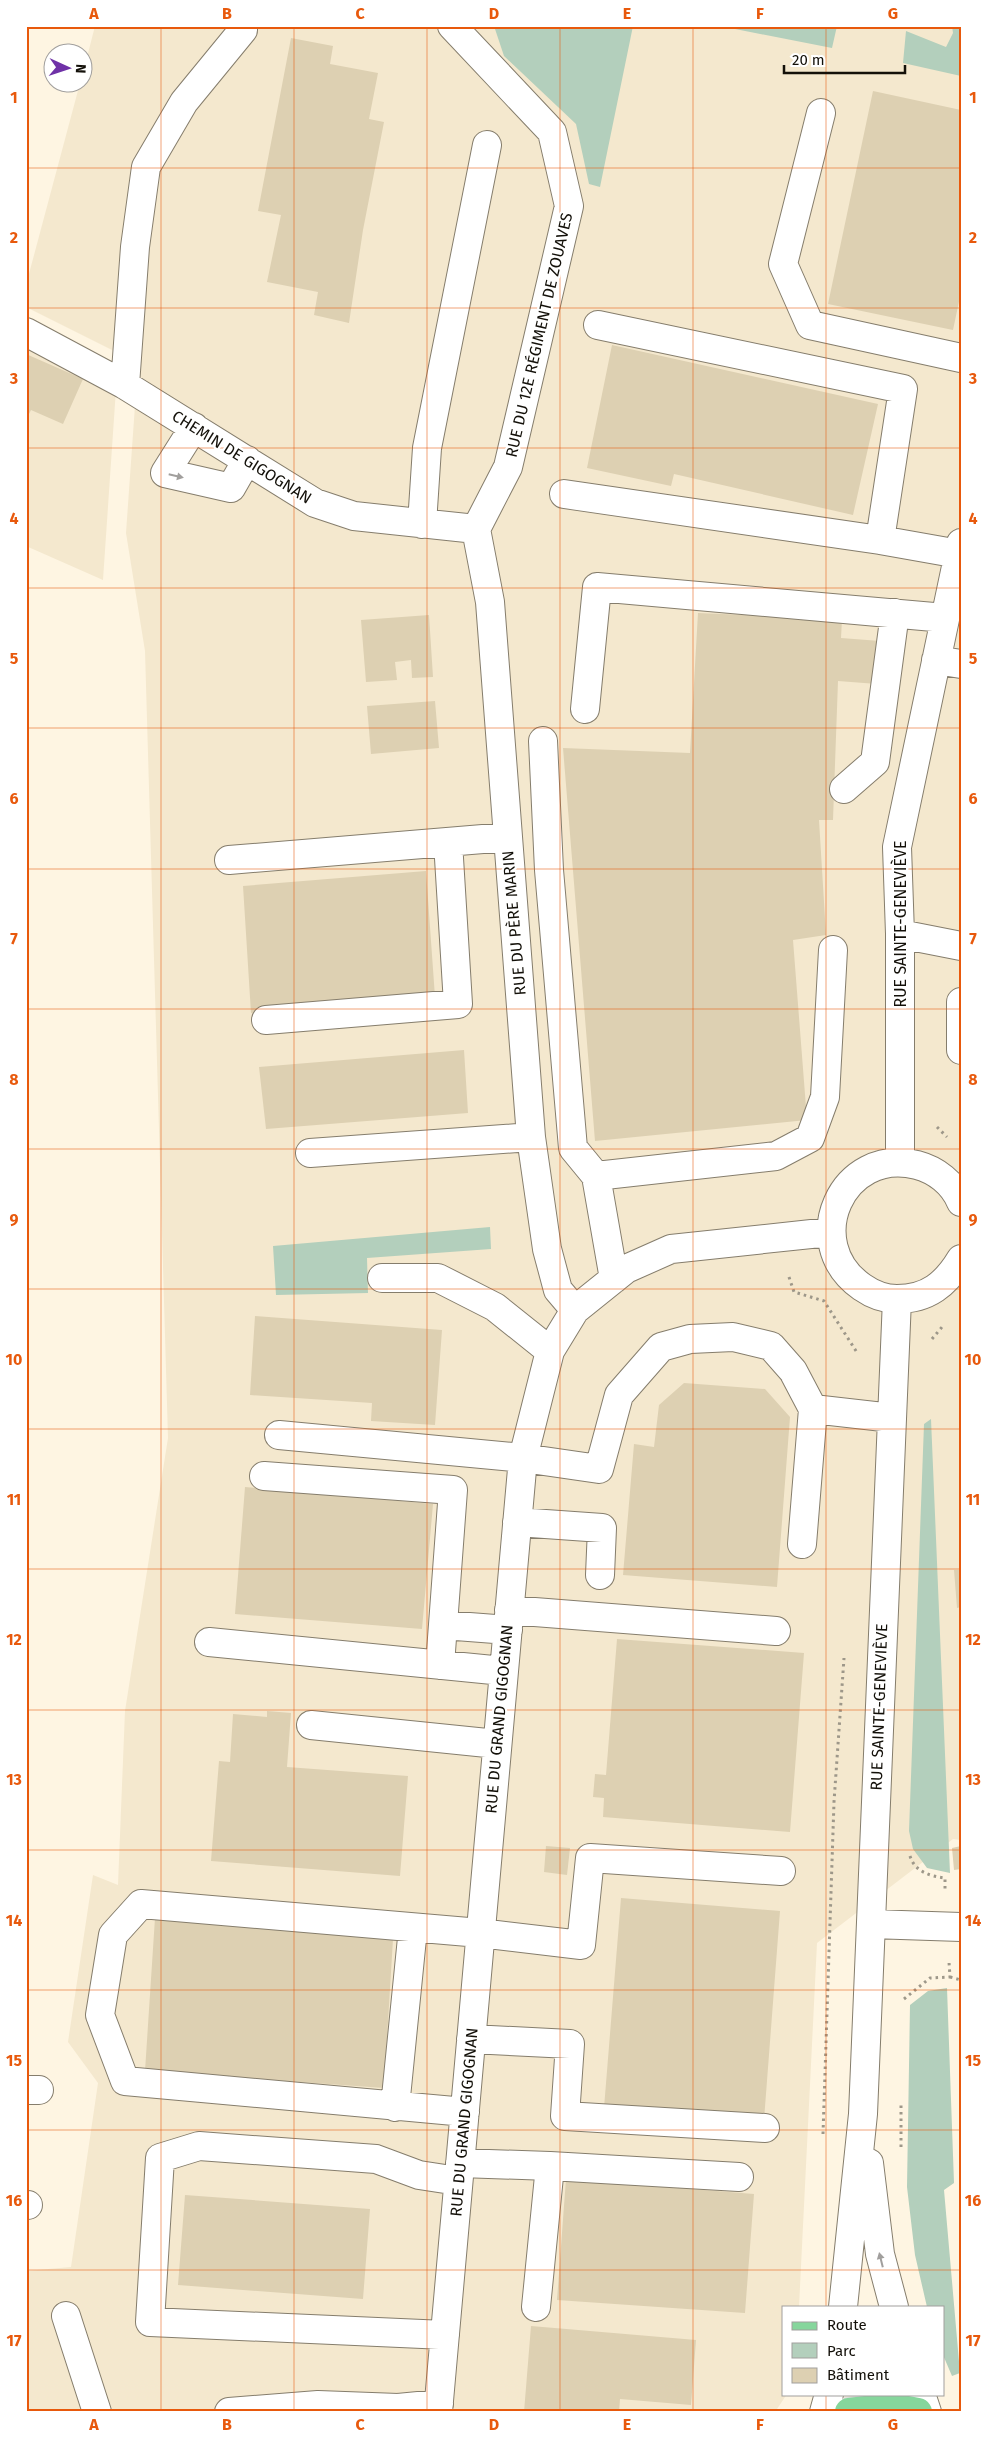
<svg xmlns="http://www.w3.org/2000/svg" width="987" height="2438" font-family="'Fira Sans',sans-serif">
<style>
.built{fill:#f4e8ce}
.green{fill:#b3cfbc}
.building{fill:#ddd0b2}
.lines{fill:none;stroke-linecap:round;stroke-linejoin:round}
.minor-casing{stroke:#857d6c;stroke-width:30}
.major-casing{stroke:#dededd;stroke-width:30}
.path{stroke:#9d9789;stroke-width:3;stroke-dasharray:2.5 4;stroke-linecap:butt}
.minor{stroke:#fff;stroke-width:28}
.major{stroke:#86d69c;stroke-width:28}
.oneway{fill:#a19f9d}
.grid{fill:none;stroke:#e8590c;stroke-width:1;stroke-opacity:0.55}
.labels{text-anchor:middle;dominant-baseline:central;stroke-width:4.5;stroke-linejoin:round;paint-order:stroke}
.street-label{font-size:16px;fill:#131009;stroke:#fff}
.neatline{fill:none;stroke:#e8590c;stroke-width:2}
.grid-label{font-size:16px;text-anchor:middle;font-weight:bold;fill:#e8590c}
</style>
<rect width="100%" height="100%" fill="#fef5e2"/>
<!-- built -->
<path class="built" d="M 95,26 L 961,26 L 961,1840 L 953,1839 L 817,1943 L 799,2307 L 783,2307 L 783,2394 L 787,2394 L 775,2412 L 26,2412 L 26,2271 L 71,2267 L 98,2083 L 68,2042 L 93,1875 L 118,1885 L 125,1711 L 168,1438 L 145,651 L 126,533 L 138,363 L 26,307 L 26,285 L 80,83 L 82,82 L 83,73 Z
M 26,349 L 116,389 L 103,580 L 26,546 Z"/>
<!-- green -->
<path class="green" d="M 494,26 L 633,26 L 600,187 L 589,184 L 576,124 L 504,56 Z
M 720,26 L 837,26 L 832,48 Z
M 952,26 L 961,26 L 961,76 L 903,63 L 906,31 L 946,47 L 953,33 Z
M 490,1227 L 491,1249 L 367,1258 L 368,1293 L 276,1295 L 273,1246 Z
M 931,1419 L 950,1873 L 927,1868 L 913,1849 L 909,1831 L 924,1424 Z
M 947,1988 L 954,2183 L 944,2190 L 960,2373 L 952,2376 L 943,2355 L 943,2307 L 927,2307 L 915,2255 L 907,2187 L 910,2005 L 928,1991 Z"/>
<!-- building -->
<path class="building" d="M 291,38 L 333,46 L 330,64 L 378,73 L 369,119 L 384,122 L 363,230 L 349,323 L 314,315 L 318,292 L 267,282 L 281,215 L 258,211 Z
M 873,91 L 961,110 L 961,292 L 953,330 L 828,304 Z
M 612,345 L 878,404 L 853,515 L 674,474 L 671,486 L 587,468 Z
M 26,354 L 83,379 L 63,424 L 31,410 L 26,420 Z
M 698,613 L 842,619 L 841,638 L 880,641 L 877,684 L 838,681 L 833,820 L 819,820 L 826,935 L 793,940 L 807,1120 L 595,1141 L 563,748 L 690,753 Z
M 429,615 L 433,677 L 412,678 L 411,660 L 395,662 L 397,680 L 366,682 L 361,620 Z
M 435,701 L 439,748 L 371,754 L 367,706 Z
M 426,871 L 435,997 L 251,1013 L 243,886 Z
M 464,1050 L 468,1113 L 266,1129 L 259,1067 Z
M 255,1316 L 442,1330 L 435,1425 L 371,1421 L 372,1403 L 250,1395 Z
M 684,1383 L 765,1389 L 790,1417 L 777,1587 L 623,1575 L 634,1444 L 654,1447 L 659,1405 Z
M 245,1487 L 433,1504 L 422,1629 L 235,1614 Z
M 954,1570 L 961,1570 L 961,1607 L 957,1608 Z
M 617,1639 L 804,1653 L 790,1832 L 603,1817 L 604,1798 L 593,1797 L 595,1774 L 606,1775 Z
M 267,1711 L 291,1713 L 287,1767 L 408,1776 L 400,1876 L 211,1861 L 219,1761 L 230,1762 L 233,1714 L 267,1717 Z
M 546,1846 L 570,1848 L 567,1875 L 544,1872 Z
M 961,1846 L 961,1869 L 954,1870 L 952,1848 Z
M 621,1898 L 780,1911 L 764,2120 L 604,2108 Z
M 155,1918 L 393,1939 L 384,2088 L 145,2071 Z
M 566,2179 L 754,2194 L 745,2313 L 557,2300 Z
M 185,2195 L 370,2209 L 363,2299 L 178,2285 Z
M 531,2326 L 696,2340 L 691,2405 L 620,2399 L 619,2412 L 524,2412 Z"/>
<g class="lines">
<!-- minor casing -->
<g class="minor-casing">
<path id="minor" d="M 452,26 L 552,132 L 569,206 L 508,467 L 476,529
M 821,113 L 783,264 L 810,325 L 961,358
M 598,325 L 903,389 L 880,540
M 26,332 L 125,385 L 315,503 L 354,516 L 476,529
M 125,385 L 135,247 L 146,167 L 184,102 L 243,30
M 194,427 L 165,473 L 231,488 L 247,460
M 564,494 L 880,540 L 959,554
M 422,524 L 427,448 L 487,145
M 476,529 L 490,602 L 531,1137 L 547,1249 L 558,1290 L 575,1310
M 936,660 L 961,664
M 585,709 L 597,587 L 945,618
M 543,741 L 549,870 L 573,1148 L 596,1176
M 844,789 L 875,762 L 895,613
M 229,860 L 507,837
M 900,934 L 961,946
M 961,1002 L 961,1050
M 266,1020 L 458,1004 L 448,842
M 310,1153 L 531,1137
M 900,1161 L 900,934 L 897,847 L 961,543
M 961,1202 C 953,1183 936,1170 917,1165 C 842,1146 799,1243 862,1287 C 872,1294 885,1299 897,1299 C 928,1299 946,1284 961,1259
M 382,1278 L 438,1278 L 495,1307 L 550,1351
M 614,1279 L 596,1176 L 776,1156 L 810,1138 L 825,1097 L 833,950
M 279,1435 L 523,1458 L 599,1469 L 619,1395 L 661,1347 L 690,1339 L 733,1337 L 771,1346 L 793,1371 L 813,1409
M 264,1476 L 453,1490 L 440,1665
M 517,1522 L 602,1528 L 600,1575
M 802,1544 L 813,1409 L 892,1418
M 509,1610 L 776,1631
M 443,1625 L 508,1630
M 209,1642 L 503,1671
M 311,1725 L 497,1744
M 871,1924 L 961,1927
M 471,2039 L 570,2044 L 565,2116 L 765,2128
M 26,2090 L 39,2090
M 395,2107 L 413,1928
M 465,2112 L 125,2081 L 100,2015 L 113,1935 L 141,1904 L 480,1933 L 581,1945 L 590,1858 L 781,1871
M 460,2163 L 550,2166 L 536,2307
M 869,2163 L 880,2254 L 894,2307
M 550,2166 L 739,2177
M 26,2205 L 28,2205
M 843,2307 L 863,2114 L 897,1299
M 66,2316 L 97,2412
M 445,2335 L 150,2322 L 160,2158 L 199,2146 L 376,2159 L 419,2175 L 458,2181
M 921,2394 L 927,2412
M 229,2412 L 318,2405 L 398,2408 L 439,2404
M 438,2412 L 523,1458 L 550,1351 L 575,1310 L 626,1269 L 671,1249 L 830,1232
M 824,2412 L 829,2394"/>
</g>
<!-- major casing -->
<g class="major-casing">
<path id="major" d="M 849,2412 L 892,2407 L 918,2412"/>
</g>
<!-- path -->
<path class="path" d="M 937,1127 L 947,1137
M 789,1277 L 794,1292 L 824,1301 L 858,1354
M 932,1339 L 942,1327
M 910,1856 C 915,1872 930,1876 945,1878 L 945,1891
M 950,1977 L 961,1980
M 904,1999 L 930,1978 L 950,1977 L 949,1962
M 823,2134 L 834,1802 L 844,1658
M 901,2147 L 901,2103"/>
<!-- minor -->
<use href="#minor" class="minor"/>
<!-- major -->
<use href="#major" class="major"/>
</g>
<!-- one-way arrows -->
<defs><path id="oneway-solid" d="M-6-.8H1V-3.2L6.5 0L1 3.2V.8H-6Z" transform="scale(1.25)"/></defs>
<g class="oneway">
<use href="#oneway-solid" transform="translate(176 476) rotate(13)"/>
<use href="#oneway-solid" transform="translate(881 2260) rotate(-104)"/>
</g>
<!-- grid -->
<path class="grid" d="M 161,26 L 161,2412M 294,26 L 294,2412M 427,26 L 427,2412M 560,26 L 560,2412M 693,26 L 693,2412M 826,26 L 826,2307M 26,168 L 961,168M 26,308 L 961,308M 26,448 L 961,448M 26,588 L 961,588M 26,728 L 961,728M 26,869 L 961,869M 26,1009 L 961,1009M 26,1149 L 961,1149M 26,1289 L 961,1289M 26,1429 L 961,1429M 26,1569 L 961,1569M 26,1710 L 961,1710M 26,1850 L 961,1850M 26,1990 L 961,1990M 26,2130 L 961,2130M 26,2270 L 961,2270M 826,2394 L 826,2412"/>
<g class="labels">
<!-- street labels -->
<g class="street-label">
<text transform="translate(539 335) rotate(-77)">RUE DU 12E RÉGIMENT DE ZOUAVES</text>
<text transform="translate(242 457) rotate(32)">CHEMIN DE GIGOGNAN</text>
<text transform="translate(514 923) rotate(-95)">RUE DU PÈRE MARIN</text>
<text transform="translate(900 924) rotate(-90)">RUE SAINTE-GENEVIÈVE</text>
<text transform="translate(879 1707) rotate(-88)">RUE SAINTE-GENEVIÈVE</text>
<text transform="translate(499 1719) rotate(-85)">RUE DU GRAND GIGOGNAN</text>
<text transform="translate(464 2122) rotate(-85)">RUE DU GRAND GIGOGNAN</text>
</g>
</g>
<!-- border -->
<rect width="987" height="2438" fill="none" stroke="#ffffff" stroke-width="55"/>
<!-- legend -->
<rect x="782" y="2306" width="162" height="90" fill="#ffffff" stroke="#a19f9d"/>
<rect x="792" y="2322" width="25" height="8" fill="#86d69c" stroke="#a19f9d"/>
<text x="827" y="2330" font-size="15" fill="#131009">Route</text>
<rect x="792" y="2343" width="25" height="15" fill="#b3cfbc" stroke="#a19f9d"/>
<text x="827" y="2356" font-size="15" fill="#131009">Parc</text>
<rect x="792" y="2368" width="25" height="15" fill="#ddd0b2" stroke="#a19f9d"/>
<text x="827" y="2380" font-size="15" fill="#131009">Bâtiment</text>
<!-- north arrow -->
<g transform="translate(68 68) rotate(93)"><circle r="24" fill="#ffffff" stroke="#a19f9d"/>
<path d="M0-4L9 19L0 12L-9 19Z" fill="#6f31a7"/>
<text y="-8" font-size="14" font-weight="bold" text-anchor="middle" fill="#131009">N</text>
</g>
<!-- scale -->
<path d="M784 65v8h121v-8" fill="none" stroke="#131009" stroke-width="2.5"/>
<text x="792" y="65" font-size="15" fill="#131009" stroke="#ffffff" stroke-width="4" paint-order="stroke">20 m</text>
<rect x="28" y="28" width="932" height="2382" class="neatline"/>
<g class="grid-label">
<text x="94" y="19">A</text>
<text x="227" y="19">B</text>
<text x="360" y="19">C</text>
<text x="494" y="19">D</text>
<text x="627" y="19">E</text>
<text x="760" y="19">F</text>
<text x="893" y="19">G</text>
<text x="14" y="103">1</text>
<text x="973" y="103">1</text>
<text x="14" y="243">2</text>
<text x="973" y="243">2</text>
<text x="14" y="384">3</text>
<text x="973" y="384">3</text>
<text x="14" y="524">4</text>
<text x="973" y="524">4</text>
<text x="14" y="664">5</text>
<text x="973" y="664">5</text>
<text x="14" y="804">6</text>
<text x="973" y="804">6</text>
<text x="14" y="944">7</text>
<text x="973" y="944">7</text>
<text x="14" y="1085">8</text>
<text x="973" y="1085">8</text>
<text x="14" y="1225">9</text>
<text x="973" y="1225">9</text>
<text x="14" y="1365">10</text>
<text x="973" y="1365">10</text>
<text x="14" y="1505">11</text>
<text x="973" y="1505">11</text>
<text x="14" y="1645">12</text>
<text x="973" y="1645">12</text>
<text x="14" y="1785">13</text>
<text x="973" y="1785">13</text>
<text x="14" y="1926">14</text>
<text x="973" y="1926">14</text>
<text x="14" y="2066">15</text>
<text x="973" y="2066">15</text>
<text x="14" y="2206">16</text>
<text x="973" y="2206">16</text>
<text x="14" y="2346">17</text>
<text x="973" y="2346">17</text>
<text x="94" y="2430">A</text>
<text x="227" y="2430">B</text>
<text x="360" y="2430">C</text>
<text x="494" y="2430">D</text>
<text x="627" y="2430">E</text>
<text x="760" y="2430">F</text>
<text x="893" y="2430">G</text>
</g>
</svg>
